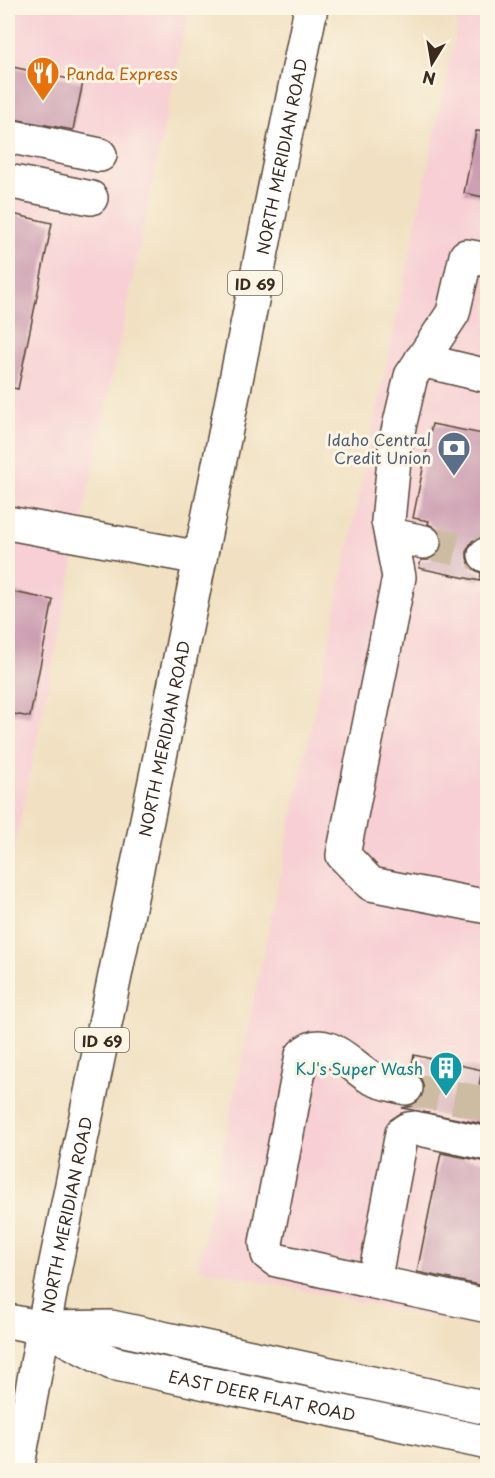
<svg xmlns="http://www.w3.org/2000/svg" width="495" height="1478" font-family="'Playpen Sans',sans-serif">
<style>
.built{fill:#f7cfd4}
.building{fill:#c999ae}
.lines{fill:none;stroke-linecap:round;stroke-linejoin:round}
.minor-tunnel{stroke:#cdbca1;stroke-width:33;stroke-dasharray:33 16;stroke-linecap:butt}
.minor-casing{stroke:#564537;stroke-width:36}
.major-casing{stroke:#564537;stroke-width:36}
.path{stroke:#564537;stroke-width:4;stroke-dasharray:1.5 4.5;stroke-linecap:butt}
.minor{stroke:#fff;stroke-width:33}
.major{stroke:#fff;stroke-width:33}
.labels{text-anchor:middle;dominant-baseline:central;stroke-width:6;stroke-linejoin:round;paint-order:stroke}
.shield{fill:#fcf5e5;stroke:#75675a;stroke-width:1.5}
.shield-label{font-size:15px;font-weight:bold;fill:#3b2a1e}
.food-label{font-size:16px;fill:#c56008;stroke:#fcf5e5;text-anchor:start}
.street-label{font-size:16px;fill:#3b2a1e;stroke:#fcf5e5}
.service-label{font-size:16px;fill:#4e5e75;stroke:#fcf5e5;text-anchor:end}
.culture-label{font-size:16px;fill:#0d838f;stroke:#fcf5e5;text-anchor:end}
</style>
<rect width="100%" height="100%" fill="#fcf5e5"/>
<filter id="ink" filterUnits="userSpaceOnUse"><feTurbulence type="fractalNoise" baseFrequency=".0167" numOctaves="2"/><feDisplacementMap in="SourceGraphic" scale="12" xChannelSelector="R" yChannelSelector="G"/><feConvolveMatrix kernelMatrix="1 2 1 2 8 2 1 2 1" color-interpolation-filters="sRGB"/></filter>
<filter id="wash" filterUnits="userSpaceOnUse"><feTurbulence type="fractalNoise" baseFrequency=".008" numOctaves="4" result="noise"/><feDisplacementMap in="SourceGraphic" scale="24" xChannelSelector="R" yChannelSelector="G"/><feGaussianBlur stdDeviation="1.35" result="paint"/><feColorMatrix in="noise" values="0 0 0 0 0 0 0 0 0 0 0 0 0 0 0 0 0 1.4 0 .05"/><feComposite in="paint" operator="in"/></filter>
<g filter="url(#wash)">
<rect width="100%" height="100%" fill="#f1e1c2"/>
<!-- built -->
<path class="built" d="M 8,8 L 189,8 L 8,879 Z
M 461,8 L 487,8 L 487,1329 L 198,1268 Z"/>
<g id="blocks">
<!-- building -->
<path class="building" d="M 8,66 L 83,82 L 73,130 L 8,118 Z
M 476,131 L 488,132 L 488,198 L 464,193 Z
M 8,213 L 52,223 L 18,389 L 8,387 Z
M 432,424 L 488,435 L 488,537 L 481,537 L 472,541 L 467,550 L 467,558 L 471,568 L 481,573 L 480,581 L 419,568 L 421,560 L 429,560 L 437,555 L 442,545 L 442,536 L 437,529 L 428,524 L 429,521 L 413,518 Z
M 8,591 L 53,600 L 30,717 L 8,713 Z
M 414,1055 L 482,1070 L 479,1085 L 488,1087 L 488,1125 L 402,1108 L 412,1106 L 419,1101 L 424,1092 L 424,1082 L 419,1075 L 411,1070 Z
M 441,1153 L 488,1162 L 488,1287 L 417,1272 Z"/>
</g>
</g>
<g filter="url(#ink)">
<use href="#blocks" fill-opacity="0" stroke="#564537" stroke-width="1.5"/>
<g class="lines">
<!-- minor-tunnel -->
<path class="minor-tunnel" d="M 424,542 L 485,555
M 406,1088 L 488,1104"/>
<!-- minor casing -->
<g class="minor-casing">
<path id="minor" d="M 8,136 L 100,155
M 8,181 L 91,198
M 488,260 L 466,256 L 453,313 L 411,376 L 396,440 L 388,521 L 399,577 L 343,855 L 371,884 L 488,907
M 421,360 L 488,376
M 8,523 L 200,558
M 391,535 L 424,542
M 485,555 L 488,556
M 488,1144 L 415,1128 L 408,1129 L 402,1133 L 374,1282 L 488,1306
M 374,1282 L 276,1260 L 268,1254 L 266,1243 L 302,1055 C 325,1032 351,1066 370,1077 C 380,1083 395,1085 406,1088
M 8,1321 L 44,1328"/>
</g>
<!-- major casing -->
<g class="major-casing">
<g id="major">
<path id="s1" d="M 44,1328 L 112,1363 L 488,1443"/>
<path d="M 48,1328 L 111,1327 L 488,1408"/>
<path id="s2" d="M 17,1470 L 55,1267 L 161,752 L 311,8"/>
</g>
</g>
<!-- path -->
<path class="path" d="M 8,933 L 12,934"/>
<!-- minor -->
<use href="#minor" class="minor"/>
<!-- major -->
<use href="#major" class="major"/>
</g>
</g>
<!-- icons -->
<defs>
<g id="restaurant-pin" transform="scale(1.725)"><path d="M0 17L-7.5 6A9.5 9.5 0 1 1 7.5 6Z" fill="#e8710a" stroke="#fcf5e5"/><path d="M-5-6h1v4h1v-4h1v4h1v-4h1v5L-1.5 .5V6h-2V.5L-5-1ZM5-6V6H3V1.5H1.5Q1.5-4 5-6Z" fill="#fff"/></g>
<g id="bank-pin" transform="scale(1.725)"><path d="M0 17L-7.5 6A9.5 9.5 0 1 1 7.5 6Z" fill="#5c6f8a" stroke="#fcf5e5"/><path d="M-6-4H6V4H-6ZM0-2.3a2.3 2.3 0 1 0 0 4.6a2.3 2.3 0 1 0 0-4.6Z" fill="#fff"/></g>
<g id="building-pin" transform="scale(1.725)"><path d="M0 17L-7.5 6A9.5 9.5 0 1 1 7.5 6Z" fill="#0f9aa8" stroke="#fcf5e5"/><path d="M-4-6H4V6H1V3H-1V6H-4ZM-2.5-4.3h1.7v1.8h-1.7ZM.8-4.3h1.7v1.8H.8ZM-2.5-1h1.7V.8h-1.7ZM.8-1h1.7V.8H.8Z" fill="#fff"/></g>
</defs>
<g fill-rule="evenodd">
<use href="#restaurant-pin" x="43" y="73"/>
<use href="#bank-pin" x="454" y="448"/>
<use href="#building-pin" x="446" y="1068"/>
</g>
<g class="labels">
<!-- shield labels -->
<g class="shield">
<rect x="228" y="271" width="54" height="24" rx="4.5"/>
<rect x="75" y="1028" width="54" height="24" rx="4.5"/>
</g>
<g class="shield-label">
<text x="255" y="283">ID 69</text>
<text x="102" y="1040">ID 69</text>
</g>
<!-- food labels -->
<g class="food-label">
<text x="66" y="73">Panda Express</text>
</g>
<!-- street labels -->
<g class="street-label">
<text stroke="none"><textPath href="#s2" startOffset="1340">NORTH MERIDIAN ROAD</textPath></text>
<text stroke="none"><textPath href="#s2" startOffset="746">NORTH MERIDIAN ROAD</textPath></text>
<text stroke="none"><textPath href="#s2" startOffset="260">NORTH MERIDIAN ROAD</textPath></text>
<text stroke="none"><textPath href="#s1" startOffset="230">EAST DEER FLAT ROAD</textPath></text>
</g>
<!-- service labels -->
<g class="service-label">
<text x="431" y="439">Idaho Central<tspan x="431" dy="18">Credit Union</tspan></text>
</g>
<!-- culture labels -->
<g class="culture-label">
<text x="423" y="1068">KJ's Super Wash</text>
</g>
</g>
<!-- margin -->
<rect width="495" height="1478" fill="none" stroke="#fcf5e5" stroke-width="30"/>
<!-- north arrow -->
<g transform="translate(432 63) rotate(191)" stroke="#fcf5e5" stroke-width="4.5" paint-order="stroke">
<path d="M0-4.5L10 22L0 15L-10 22Z" fill="#3b2a1e"/>
<text y="-9" font-size="16" font-weight="bold" text-anchor="middle" fill="#3b2a1e">N</text>
</g>
</svg>
